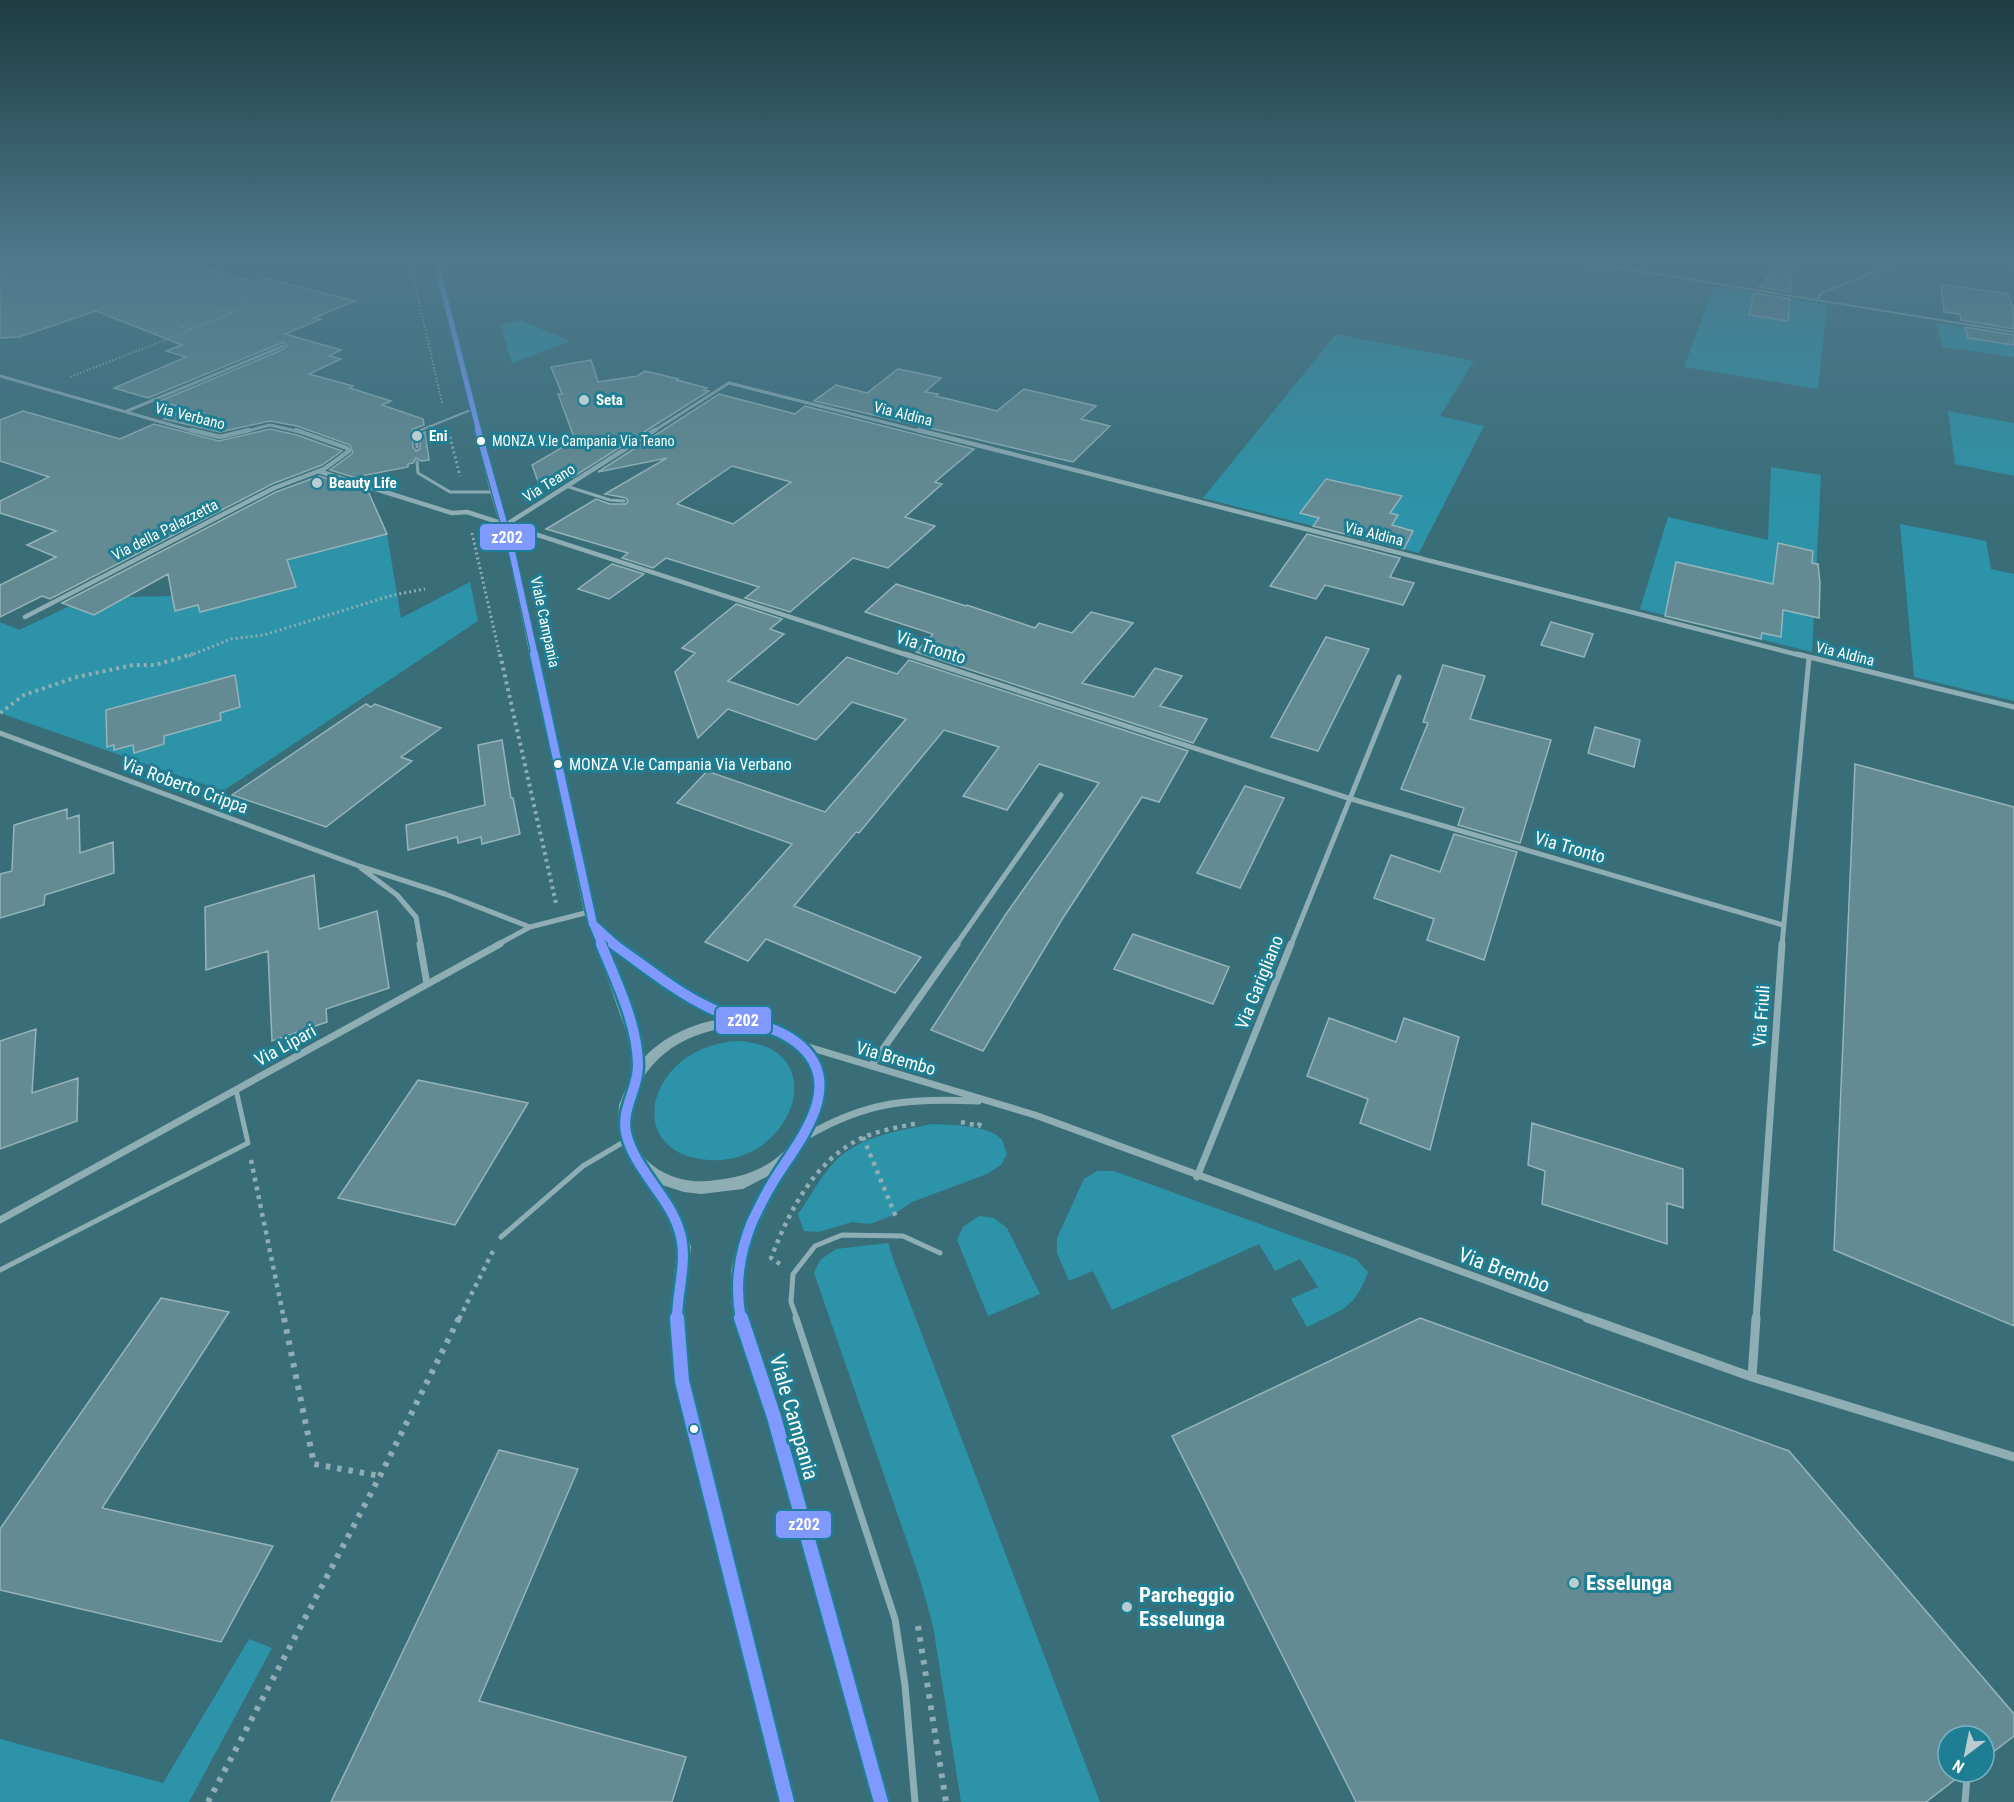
<svg xmlns="http://www.w3.org/2000/svg" width="2014" height="1802" font-family="'Roboto Condensed',sans-serif">
<style>
.green{fill:#2c93a8}
.building{fill:#648b93;stroke:#96b4b9;stroke-width:1.5;fill-rule:evenodd}
.lines{fill:none;stroke-linecap:round;stroke-linejoin:round}
.path-far4{stroke:#8eaeb4;stroke-width:2;stroke-dasharray:1.5 2;stroke-linecap:butt}
.path-far3{stroke:#8eaeb4;stroke-width:3;stroke-dasharray:2 3;stroke-linecap:butt}
.path-far2{stroke:#8eaeb4;stroke-width:4;stroke-dasharray:3 4;stroke-linecap:butt}
.path-far1{stroke:#8eaeb4;stroke-width:4.5;stroke-dasharray:4 5;stroke-linecap:butt}
.path{stroke:#8eaeb4;stroke-width:6;stroke-dasharray:4.5 7;stroke-linecap:butt}
.service-far3{stroke:#8eaeb4;stroke-width:2}
.service-far2{stroke:#8eaeb4;stroke-width:3}
.service-far1{stroke:#8eaeb4;stroke-width:5}
.service{stroke:#8eaeb4;stroke-width:7}
.minor-far4{stroke:#8eaeb4;stroke-width:3}
.minor-far3{stroke:#8eaeb4;stroke-width:4.5}
.minor-far2{stroke:#8eaeb4;stroke-width:5}
.minor-far1{stroke:#8eaeb4;stroke-width:7}
.minor{stroke:#8eaeb4;stroke-width:9}
.tertiary{fill:#8eaeb4;fill-rule:evenodd}
.bus-1-far4-casing{stroke:#1e7f94;stroke-width:8}
.bus-1-far3-casing{stroke:#1e7f94;stroke-width:9}
.bus-1-far2-casing{stroke:#1e7f94;stroke-width:12}
.bus-1-far1-casing{stroke:#1e7f94;stroke-width:15}
.bus-1-casing{stroke:#1e7f94;stroke-width:18}
.bus-1-far4{stroke:#8099ff;stroke-width:5}
.bus-1-far3{stroke:#8099ff;stroke-width:6}
.bus-1-far2{stroke:#8099ff;stroke-width:8}
.bus-1-far1{stroke:#8099ff;stroke-width:10}
.bus-1{stroke:#8099ff;stroke-width:14}
.poi-dot{fill:#baccd0;stroke:#1e7f94;stroke-width:2}
.bus-dot{fill:#fff;stroke:#1e7f94;stroke-width:2}
.labels{text-anchor:middle;dominant-baseline:central;stroke-width:6;stroke-linejoin:round;paint-order:stroke}
.far-bus-label{font-size:14px;fill:#fff;stroke:#1e7f94;text-anchor:start}
.far-poi-label{font-size:15px;font-weight:bold;fill:#fff;stroke:#1e7f94;text-anchor:start}
.far-street-label{font-size:15px;fill:#fff;stroke:#1e7f94}
.bus-label{font-size:16px;fill:#fff;stroke:#1e7f94;text-anchor:start}
.street-label{font-size:18px;fill:#fff;stroke:#1e7f94}
.near-street-label{font-size:21px;fill:#fff;stroke:#1e7f94}
.near-poi-label{font-size:21px;font-weight:bold;fill:#fff;stroke:#1e7f94;text-anchor:start}
.line-badge{stroke:#1e7f94;stroke-width:2}
.badge-label{font-size:16px;text-anchor:middle;font-weight:bold;fill:#fff}
</style>
<rect width="100%" height="100%" fill="#396e79"/>
<!-- green -->
<path class="green" d="M 1714,286 L 1827,305 L 1818,389 L 1684,367 Z
M 520,320 L 570,341 L 512,363 L 500,324 Z
M 1936,323 L 2014,335 L 2014,357 L 1943,347 Z
M 1336,334 L 1474,361 L 1440,416 L 1484,426 L 1419,553 L 1203,498 Z
M 1948,411 L 2014,423 L 2014,476 L 1955,464 Z
M 1771,467 L 1821,475 L 1812,652 L 1640,609 L 1668,517 L 1768,540 Z
M 1900,524 L 1986,541 L 1991,569 L 2014,574 L 2014,701 L 1914,677 Z
M 387,534 L 401,618 L 470,582 L 478,621 L 223,791 L 0,713 L 0,622 L 19,630 L 70,606 L 94,615 L 127,597 L 172,596 L 175,611 L 198,605 L 201,612 L 295,587 L 287,561 Z
M 738,1041 C 836,1046 793,1166 709,1160 C 619,1154 648,1045 738,1041 Z
M 932,1124 C 950,1125 990,1125 1002,1140 C 1004,1144 1005,1150 1007,1154 L 1001,1165 L 987,1174 L 912,1202 L 891,1216 L 870,1224 L 852,1222 L 819,1232 L 804,1231 L 798,1214 C 809,1199 818,1181 830,1167 C 854,1137 897,1131 932,1124 Z
M 1097,1171 L 1114,1171 L 1356,1259 L 1368,1272 C 1355,1309 1340,1311 1307,1327 L 1291,1299 L 1318,1287 L 1300,1259 L 1275,1271 L 1259,1244 L 1112,1310 L 1093,1271 L 1069,1281 L 1057,1253 L 1057,1238 L 1084,1179 Z
M 979,1216 L 994,1218 L 1007,1228 L 1040,1294 L 988,1316 L 957,1240 L 963,1227 Z
M 888,1243 L 895,1264 L 1100,1802 L 961,1802 L 933,1626 L 920,1579 L 814,1273 L 820,1260 L 836,1249 Z
M 249,1639 L 272,1648 L 189,1802 L 0,1802 L 0,1739 L 163,1783 Z"/>
<!-- building -->
<path class="building" d="M 33,258 L 166,258 L 254,282 L 265,278 L 355,301 L 314,318 L 321,319 L 285,334 L 341,350 L 329,356 L 341,359 L 309,374 L 353,386 L 350,388 L 391,401 L 382,405 L 423,419 L 424,425 L 412,429 L 413,447 L 416,451 L 420,449 L 420,434 L 425,432 L 429,460 L 421,461 L 416,458 L 413,463 L 408,464 L 408,467 L 361,476 L 363,480 L 330,470 L 353,453 L 350,445 L 297,426 L 270,421 L 220,432 L 164,419 L 186,409 L 160,401 L 284,349 L 287,346 L 284,342 L 148,398 L 114,388 L 186,357 L 166,351 L 182,345 L 96,311 L 19,337 L 0,338 L 0,268 Z
M 1784,258 L 1793,258 L 1790,292 L 1759,287 Z
M 1941,284 L 2008,294 L 2014,311 L 2014,329 L 1961,320 L 1960,314 L 1944,312 Z
M 1754,293 L 1790,299 L 1788,321 L 1749,315 Z
M 1965,327 L 2014,335 L 2014,345 L 1968,338 Z
M 591,360 L 598,382 L 637,376 L 645,371 L 678,379 L 677,380 L 707,388 L 704,390 L 709,391 L 573,477 L 539,484 L 532,465 L 575,440 L 558,394 L 562,394 L 551,367 Z
M 898,369 L 941,378 L 925,392 L 938,394 L 936,396 L 997,411 L 1024,389 L 1096,406 L 1081,419 L 1110,426 L 1073,462 L 814,401 L 836,385 L 867,393 Z
M 719,394 L 795,414 L 805,406 L 974,449 L 935,482 L 942,484 L 905,517 L 935,526 L 888,568 L 853,558 L 790,612 L 745,598 L 759,587 L 666,558 L 653,568 L 622,558 L 628,553 L 546,529 L 596,499 L 610,504 L 626,504 L 628,501 L 626,498 L 605,494 L 667,458 L 598,472 ZM 732,466 L 791,482 L 733,524 L 677,504 Z
M 23,411 L 120,439 L 154,424 L 219,441 L 270,429 L 297,435 L 342,451 L 322,465 L 272,484 L 50,599 L 42,596 L 0,617 L 0,585 L 56,557 L 27,545 L 56,531 L 0,513 L 0,501 L 49,477 L 0,461 L 0,420 Z
M 319,476 L 368,491 L 387,534 L 287,560 L 296,587 L 200,612 L 198,605 L 175,611 L 168,574 L 94,615 L 62,603 L 276,492 Z
M 1326,479 L 1402,496 L 1390,513 L 1398,515 L 1392,525 L 1413,531 L 1404,549 L 1313,526 L 1319,518 L 1300,513 Z
M 1307,534 L 1400,558 L 1390,577 L 1414,583 L 1403,605 L 1325,585 L 1316,599 L 1270,586 Z
M 1778,543 L 1813,551 L 1812,563 L 1818,564 L 1820,583 L 1819,618 L 1783,610 L 1781,637 L 1762,633 L 1761,639 L 1665,616 L 1676,562 L 1773,584 Z
M 612,564 L 644,574 L 609,599 L 578,589 Z
M 896,584 L 966,606 L 967,605 L 1035,628 L 1039,623 L 1072,633 L 1091,612 L 1133,623 L 1082,683 L 1134,697 L 1155,668 L 1182,676 L 1160,706 L 1207,719 L 1193,743 L 916,652 L 933,634 L 865,612 Z
M 736,604 L 782,619 L 770,629 L 784,634 L 728,681 L 798,705 L 847,657 L 897,674 L 909,660 L 1188,751 L 1159,802 L 1142,797 L 1061,921 L 983,1051 L 931,1030 L 1006,914 L 1099,783 L 1039,764 L 1007,810 L 963,796 L 999,747 L 944,730 L 859,833 L 856,832 L 794,906 L 921,957 L 895,993 L 766,939 L 748,961 L 705,942 L 792,844 L 677,803 L 707,771 L 825,812 L 906,719 L 852,702 L 816,740 L 728,709 L 698,738 L 675,672 L 695,653 L 682,648 Z
M 1551,622 L 1593,634 L 1584,657 L 1541,645 Z
M 1326,637 L 1369,649 L 1318,751 L 1271,737 Z
M 1443,665 L 1485,676 L 1470,719 L 1551,740 L 1520,843 L 1458,825 L 1464,808 L 1401,789 L 1428,723 L 1423,722 Z
M 235,675 L 240,707 L 220,713 L 221,720 L 164,736 L 164,744 L 134,753 L 133,745 L 114,750 L 114,745 L 107,747 L 106,710 Z
M 366,704 L 371,707 L 375,704 L 441,728 L 401,757 L 412,761 L 326,827 L 232,795 Z
M 1595,727 L 1640,740 L 1634,767 L 1588,753 Z
M 502,740 L 511,798 L 513,798 L 520,834 L 482,844 L 481,837 L 458,843 L 457,837 L 408,850 L 406,825 L 485,805 L 478,745 Z
M 1855,764 L 2014,807 L 2014,1326 L 1834,1250 Z
M 1245,786 L 1284,798 L 1240,888 L 1197,873 Z
M 67,809 L 67,819 L 79,815 L 80,853 L 113,842 L 114,873 L 45,895 L 44,905 L 0,918 L 0,874 L 12,871 L 14,825 Z
M 1454,834 L 1517,852 L 1484,960 L 1427,940 L 1434,919 L 1374,898 L 1391,855 L 1440,872 Z
M 314,875 L 319,929 L 377,911 L 389,988 L 326,1009 L 327,1022 L 272,1041 L 268,951 L 206,970 L 205,907 Z
M 1133,934 L 1229,967 L 1213,1004 L 1114,969 Z
M 1329,1018 L 1396,1042 L 1404,1018 L 1459,1037 L 1430,1150 L 1360,1123 L 1368,1099 L 1307,1076 Z
M 36,1029 L 32,1093 L 78,1078 L 77,1121 L 0,1149 L 0,1041 Z
M 418,1080 L 528,1103 L 455,1225 L 338,1198 Z
M 1532,1123 L 1683,1169 L 1683,1208 L 1667,1203 L 1667,1244 L 1542,1204 L 1545,1171 L 1528,1165 Z
M 161,1298 L 229,1312 L 102,1508 L 273,1546 L 221,1642 L 0,1590 L 0,1529 Z
M 1420,1318 L 1789,1451 L 2014,1714 L 2014,1736 L 1984,1759 L 1984,1736 L 1948,1736 L 1948,1772 L 1965,1772 L 1926,1802 L 1356,1802 L 1172,1436 Z
M 499,1450 L 578,1469 L 479,1701 L 686,1757 L 672,1802 L 331,1802 Z"/>
<g class="lines">
<!-- path-far4 -->
<path class="path-far4" d="M 409,258 L 442,403
M 220,310 L 232,313
M 179,326 L 191,329
M 70,377 L 239,311 L 248,295"/>
<!-- path-far3 -->
<path class="path-far3" d="M 450,437 L 460,476
M 472,533 L 500,656
M 189,656 L 231,639 L 264,635 L 393,595 L 425,589"/>
<!-- path-far2 -->
<path class="path-far2" d="M 500,654 L 556,903
M 0,713 L 24,695 L 77,677 L 133,665 L 155,665 L 193,654"/>
<!-- path-far1 -->
<path class="path-far1" d="M 961,1122 L 979,1126 L 981,1119
M 863,1137 L 896,1217
M 251,1160 L 284,1319
M 780,1264 L 771,1258 C 789,1211 816,1158 864,1137 C 881,1130 900,1127 918,1123
M 459,1319 L 493,1251"/>
<!-- path -->
<path class="path" d="M 284,1318 L 314,1464 L 380,1476
M 918,1626 L 946,1802
M 208,1802 L 380,1476 L 459,1318"/>
<!-- service-far3 -->
<path class="service-far3" d="M 1557,258 L 2014,332
M 1817,301 L 1821,293 L 1911,258
M 416,432 L 473,409"/>
<!-- service-far2 -->
<path class="service-far2" d="M 416,430 L 417,447
M 417,462 L 418,473 L 450,492 L 494,492
M 566,486 L 610,500 L 624,501"/>
<!-- service-far1 -->
<path class="service-far1" d="M 501,1237 L 583,1166 L 627,1140
M 0,1270 L 248,1143 L 236,1090
M 797,1319 L 791,1302 L 793,1274 L 815,1246 L 842,1235 L 903,1236 L 940,1253"/>
<!-- service -->
<path class="service" d="M 796,1318 L 895,1619 L 905,1685 L 915,1802
M 1965,1802 L 1967,1777"/>
<!-- minor-far4 -->
<path class="minor-far4" d="M 0,376 L 196,432
M 127,411 L 283,346
M 244,432 L 270,425 L 300,432
M 652,432 L 729,383 L 923,432"/>
<!-- minor-far3 -->
<path class="minor-far3" d="M 191,430 L 220,437 L 249,430
M 918,430 L 1803,656
M 318,471 L 452,513 L 467,512 L 910,656
M 504,526 L 655,430
M 25,617 L 274,488 L 324,469 L 349,451 L 347,448 L 296,430"/>
<!-- minor-far2 -->
<path class="minor-far2" d="M 905,654 L 1348,798 L 1783,925
M 1797,654 L 2014,707
M 0,733 L 359,866 L 445,894 L 530,927
M 361,868 L 397,895 L 416,917 L 421,945
M 497,945 L 530,927 L 589,912
M 956,945 L 1061,795
M 1291,945 L 1399,677
M 1782,945 L 1809,658"/>
<!-- minor-far1 -->
<path class="minor-far1" d="M 420,944 L 427,984
M 805,1046 L 1035,1115 L 1591,1319
M 871,1066 L 957,944
M 807,1136 C 867,1101 910,1098 978,1101
M 1197,1177 L 1291,944
M 0,1220 L 500,944
M 1756,1319 L 1782,944"/>
<!-- minor -->
<path class="minor" d="M 1587,1318 L 1752,1377 L 2014,1457
M 1752,1377 L 1756,1318"/>
<!-- tertiary -->
<path class="tertiary" d="M 433,258 L 438,258 L 498,492 L 516,552 L 594,912 L 599,924 C 646,961 686,997 744,1017 L 746,1020 L 781,1027 L 810,1047 L 824,1077 L 823,1108 L 807,1143 L 796,1154 L 767,1206 L 754,1235 L 745,1270 L 745,1301 L 752,1331 L 778,1405 L 890,1802 L 872,1802 L 764,1405 L 738,1331 L 731,1301 L 731,1270 L 735,1252 L 749,1214 L 770,1175 L 743,1189 L 701,1194 L 684,1192 L 662,1185 L 682,1219 L 691,1247 L 684,1316 L 689,1381 L 796,1802 L 778,1802 L 675,1381 L 670,1316 L 677,1247 L 667,1217 L 629,1157 L 620,1135 L 618,1125 L 619,1105 L 631,1076 L 630,1049 L 626,1031 L 584,912 L 508,552 L 490,492 ZM 605,941 C 641,970 677,1004 722,1019 C 693,1023 662,1037 642,1060 L 638,1031 ZM 731,1027 C 743,1029 765,1030 776,1035 C 783,1039 797,1048 802,1054 C 827,1088 803,1141 771,1162 C 754,1173 736,1178 716,1180 C 697,1183 680,1181 663,1172 C 613,1145 626,1085 664,1054 C 683,1038 707,1030 731,1027 Z"/>
<!-- bus-1-far4 casing -->
<g class="bus-1-far4-casing">
<path id="bus-1-far4" d="M 435,258 L 479,432"/>
</g>
<!-- bus-1-far3 casing -->
<g class="bus-1-far3-casing">
<path id="bus-1-far3" d="M 478,430 L 512,552 L 535,656"/>
</g>
<!-- bus-1-far2 casing -->
<g class="bus-1-far2-casing">
<path id="bus-1-far2" d="M 534,654 L 593,924 L 616,945
M 593,923 L 602,945"/>
</g>
<!-- bus-1-far1 casing -->
<g class="bus-1-far1-casing">
<path id="bus-1-far1" d="M 601,944 C 616,981 638,1025 638,1066 C 638,1089 621,1109 626,1133 C 635,1171 670,1196 680,1233 C 688,1261 677,1291 677,1319
M 613,944 C 645,966 673,990 708,1007 C 736,1021 771,1023 796,1042 C 847,1081 803,1136 778,1174 C 768,1189 760,1205 752,1222 C 739,1254 734,1285 741,1319"/>
</g>
<!-- bus-1 casing -->
<g class="bus-1-casing">
<path id="bus-1" d="M 677,1318 L 682,1381 L 787,1802
M 741,1318 L 774,1417 L 881,1802"/>
</g>
<!-- bus-1-far4 -->
<use href="#bus-1-far4" class="bus-1-far4"/>
<!-- bus-1-far3 -->
<use href="#bus-1-far3" class="bus-1-far3"/>
<!-- bus-1-far2 -->
<use href="#bus-1-far2" class="bus-1-far2"/>
<!-- bus-1-far1 -->
<use href="#bus-1-far1" class="bus-1-far1"/>
<!-- bus-1 -->
<use href="#bus-1" class="bus-1"/>
</g>
<!-- sky -->
<linearGradient id="sky" x2="0" y2="1"><stop stop-color="#1f3c43"/><stop offset="0.51" stop-color="#4e798c"/><stop offset="1" stop-color="#4e798c" stop-opacity="0"/></linearGradient>
<rect width="2014" height="510" fill="url(#sky)"/>
<!-- markers -->
<g class="poi-dot">
<circle cx="584" cy="400" r="6"/>
<circle cx="417" cy="436" r="6"/>
<circle cx="317" cy="483" r="6"/>
<circle cx="1574" cy="1583" r="6"/>
<circle cx="1127" cy="1607" r="6"/>
</g>
<g class="bus-dot">
<circle cx="481" cy="441" r="5"/>
<circle cx="558" cy="764" r="5"/>
<circle cx="694" cy="1429" r="5"/>
</g>
<g class="labels">
<!-- far-bus labels -->
<g class="far-bus-label">
<text x="492" y="441">MONZA V.le Campania Via Teano</text>
</g>
<!-- far-poi labels -->
<g class="far-poi-label">
<text x="596" y="400">Seta</text>
<text x="429" y="436">Eni</text>
<text x="329" y="483">Beauty Life</text>
</g>
<!-- far-street labels -->
<g class="far-street-label">
<text transform="translate(903 414) rotate(14)">Via Aldina</text>
<text transform="translate(190 416) rotate(14)">Via Verbano</text>
<text transform="translate(549 483) rotate(-32)">Via Teano</text>
<text transform="translate(165 530) rotate(-27)">Via della Palazzetta</text>
<text transform="translate(1374 534) rotate(14)">Via Aldina</text>
<text transform="translate(545 622) rotate(78)">Viale Campania</text>
<text transform="translate(1845 654) rotate(14)">Via Aldina</text>
</g>
<!-- bus labels -->
<g class="bus-label">
<text x="569" y="764">MONZA V.le Campania Via Verbano</text>
</g>
<!-- street labels -->
<g class="street-label">
<text transform="translate(931 647) rotate(18)">Via Tronto</text>
<text transform="translate(185 785) rotate(20)">Via Roberto Crippa</text>
<text transform="translate(1570 847) rotate(16)">Via Tronto</text>
<text transform="translate(1259 982) rotate(-68)">Via Garigliano</text>
<text transform="translate(1761 1016) rotate(-86)">Via Friuli</text>
<text transform="translate(285 1045) rotate(-29)">Via Lipari</text>
<text transform="translate(896 1058) rotate(16)">Via Brembo</text>
</g>
<!-- near-street labels -->
<g class="near-street-label">
<text transform="translate(1504 1270) rotate(20)">Via Brembo</text>
<text transform="translate(794 1417) rotate(74)">Viale Campania</text>
</g>
<!-- near-poi labels -->
<g class="near-poi-label">
<text x="1586" y="1583">Esselunga</text>
<text x="1139" y="1595">Parcheggio<tspan x="1139" dy="24">Esselunga</tspan></text>
</g>
</g>
<g class="line-badge">
<rect x="479" y="523" width="57" height="28" rx="6" fill="#8099ff"/>
<rect x="715" y="1006" width="57" height="29" rx="6" fill="#8099ff"/>
<rect x="775" y="1510" width="57" height="29" rx="6" fill="#8099ff"/>
</g>
<g class="badge-label">
<text x="507" y="543">z202</text>
<text x="743" y="1026">z202</text>
<text x="804" y="1530">z202</text>
</g>
<!-- north arrow -->
<g transform="translate(1966 1754) rotate(212)"><circle r="28" fill="#1e7f94" stroke="#78b2bf" stroke-width="1.5"/>
<path d="M0-4.5L10 22L0 15L-10 22Z" fill="#baccd0"/>
<text y="-9" font-size="16" font-weight="bold" text-anchor="middle" fill="#ffffff">N</text>
</g>
</svg>
